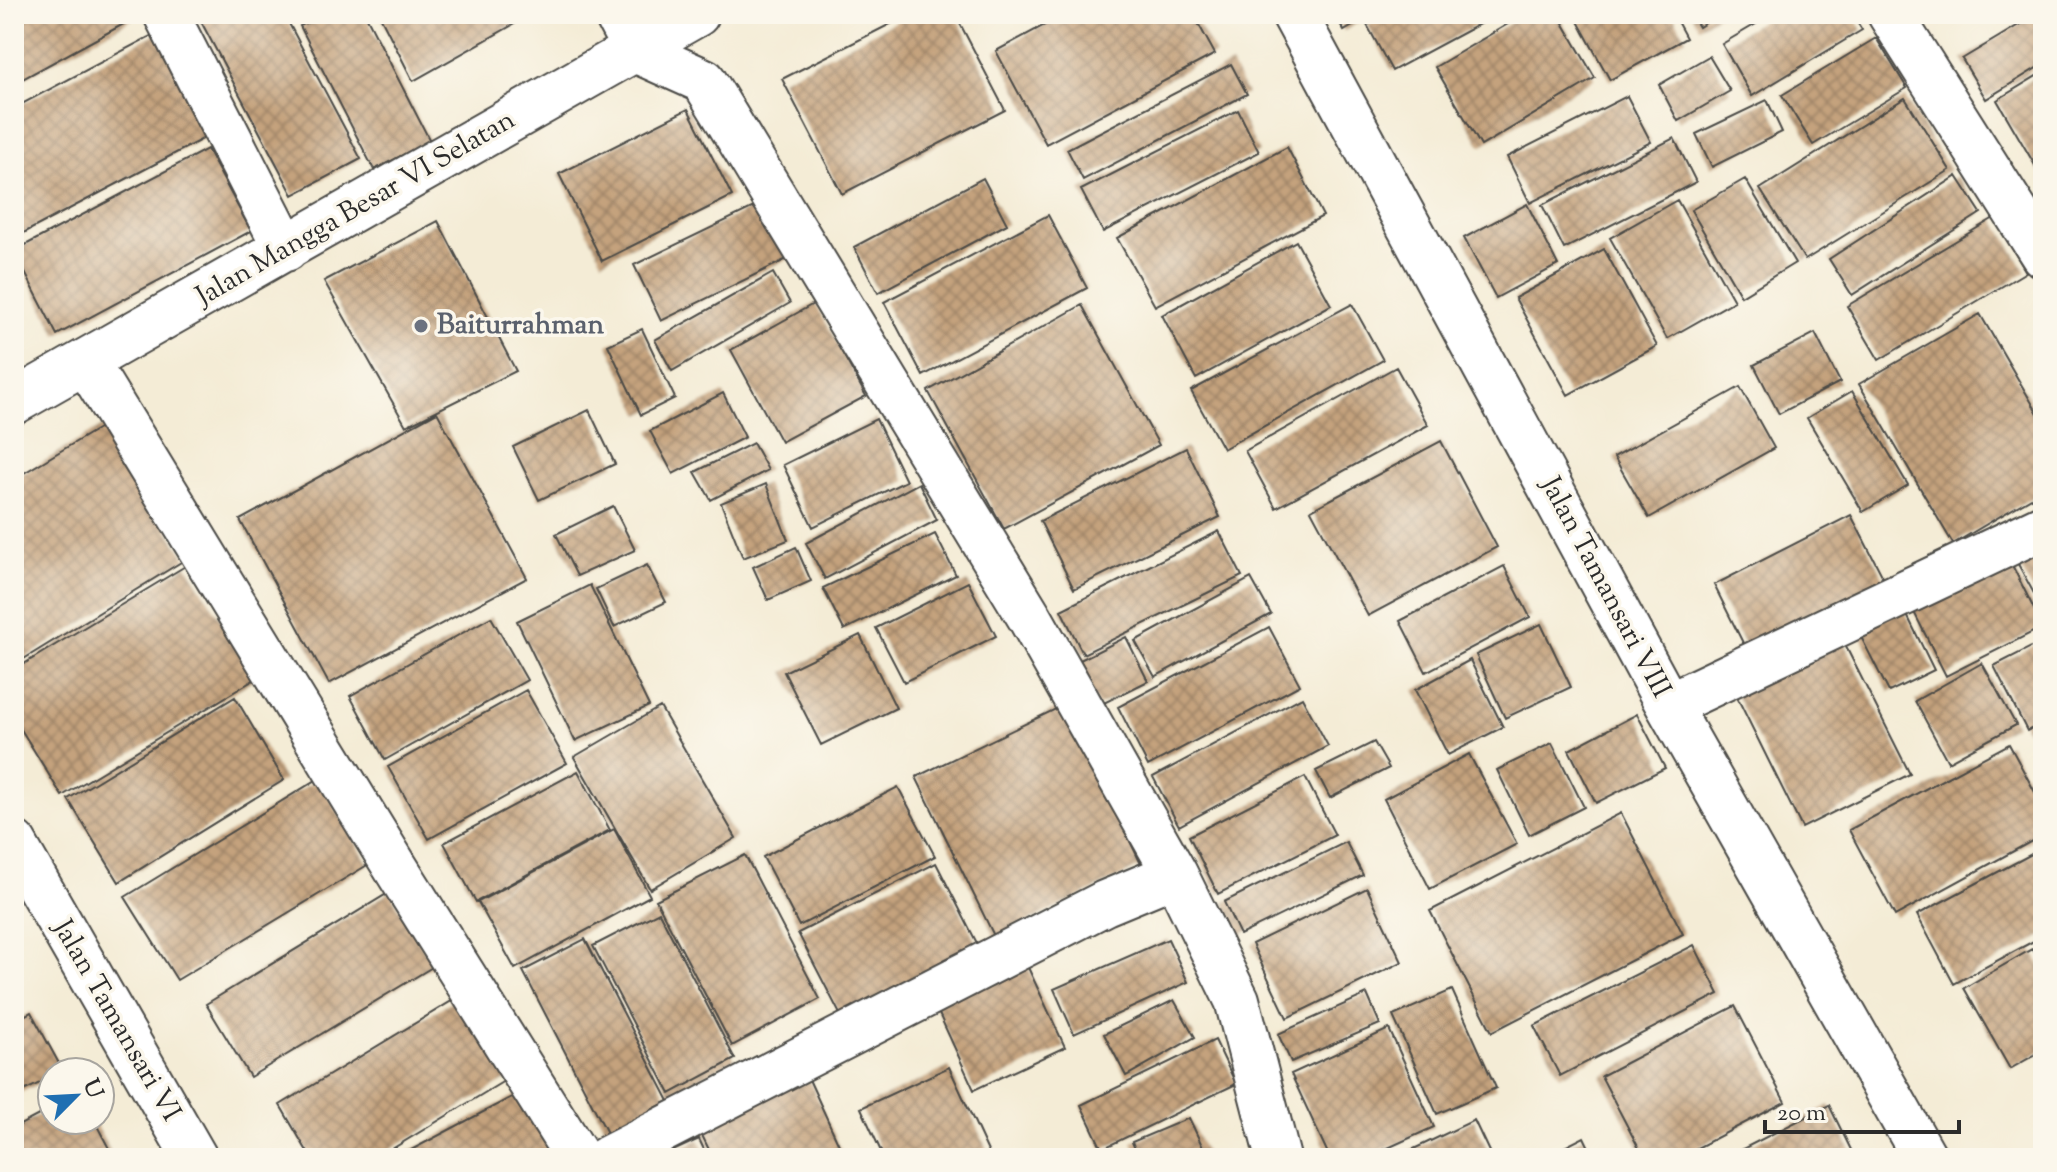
<svg xmlns="http://www.w3.org/2000/svg" width="2057" height="1172" font-family="'Sorts Mill Goudy',serif">
<style>
.building{fill:url(#building-cross-hatch)}
.lines{fill:none;stroke-linecap:round;stroke-linejoin:round}
.minor-casing{stroke:#494845;stroke-width:48}
.minor{stroke:#fff;stroke-width:44}
.worship-dot{fill:#6b7280;stroke:#fbf7ec;stroke-width:3}
.labels{text-anchor:middle;dominant-baseline:central;stroke-width:7;stroke-linejoin:round;paint-order:stroke}
.street-label{font-size:28px;fill:#2b2b2b;stroke:#fbf7ec}
.worship-label{font-size:28px;font-weight:bold;fill:#5b616d;stroke:#fbf7ec;text-anchor:start}
</style>
<defs>
<pattern id="building-cross-hatch" width="8" height="8" patternUnits="userSpaceOnUse" patternTransform="scale(2)"><rect width="8" height="8" fill="#c4a27d"/><path d="M0 0l8 8M0 8l8-8" fill="none" stroke="#9f8467"/></pattern>
</defs>
<rect width="100%" height="100%" fill="#fbf7ec"/>
<filter id="ink" filterUnits="userSpaceOnUse"><feTurbulence type="fractalNoise" baseFrequency=".0125" numOctaves="2"/><feDisplacementMap in="SourceGraphic" scale="16" xChannelSelector="R" yChannelSelector="G"/><feConvolveMatrix kernelMatrix="1 2 1 2 8 2 1 2 1" color-interpolation-filters="sRGB"/></filter>
<filter id="wash" filterUnits="userSpaceOnUse"><feTurbulence type="fractalNoise" baseFrequency=".006" numOctaves="4" result="noise"/><feDisplacementMap in="SourceGraphic" scale="32" xChannelSelector="R" yChannelSelector="G"/><feGaussianBlur stdDeviation="1.8" result="paint"/><feColorMatrix in="noise" values="0 0 0 0 0 0 0 0 0 0 0 0 0 0 0 0 0 1.4 0 .05"/><feComposite in="paint" operator="in"/></filter>
<g filter="url(#wash)">
<rect width="100%" height="100%" fill="#f4ecd6"/>
<g id="blocks">
<!-- building -->
<path class="building" d="M 14,14 L 142,14 L 19,81 L 14,72 Z
M 197,14 L 284,14 L 361,159 L 293,195 Z
M 324,14 L 365,14 L 430,141 L 374,170 L 300,26 Z
M 379,14 L 532,14 L 413,81 Z
M 910,14 L 955,14 L 1005,110 L 842,194 L 782,79 Z
M 1065,14 L 1193,14 L 1215,54 L 1046,144 L 996,51 Z
M 1335,14 L 1373,14 L 1344,31 Z
M 1388,14 L 1481,14 L 1485,21 L 1392,71 L 1367,25 Z
M 1525,14 L 1558,14 L 1595,78 L 1481,146 L 1435,67 Z
M 1574,14 L 1673,14 L 1686,38 L 1610,80 Z
M 1691,14 L 1720,14 L 1699,27 Z
M 1773,14 L 1852,14 L 1862,30 L 1752,96 L 1722,44 Z
M 2037,14 L 2043,23 L 2043,64 L 1986,99 L 1962,59 Z
M 160,31 L 214,133 L 14,238 L 14,108 Z
M 1876,38 L 1907,88 L 1813,145 L 1782,95 Z
M 1709,56 L 1730,91 L 1678,121 L 1659,85 Z
M 1231,64 L 1247,94 L 1083,180 L 1067,149 Z
M 2043,72 L 2043,179 L 1997,100 Z
M 1627,96 L 1651,142 L 1530,203 L 1507,157 Z
M 1905,98 L 1950,170 L 1805,260 L 1760,189 Z
M 1767,100 L 1782,132 L 1712,167 L 1696,134 Z
M 688,109 L 732,196 L 602,261 L 559,174 Z
M 1238,110 L 1259,152 L 1103,232 L 1081,190 Z
M 1674,138 L 1696,182 L 1564,249 L 1542,205 Z
M 1287,147 L 1323,216 L 1155,306 L 1117,238 Z
M 207,149 L 251,231 L 57,335 L 14,251 Z
M 1957,176 L 1981,213 L 1852,295 L 1829,259 Z
M 983,178 L 1007,224 L 878,293 L 854,247 Z
M 1745,179 L 1795,263 L 1741,296 L 1691,210 Z
M 1677,200 L 1734,301 L 1667,339 L 1610,238 Z
M 760,204 L 787,259 L 661,321 L 634,265 Z
M 1527,204 L 1558,265 L 1496,298 L 1464,238 Z
M 1048,215 L 1087,288 L 923,376 L 884,302 Z
M 1994,218 L 2026,272 L 1879,360 L 1847,306 Z
M 438,221 L 516,371 L 406,426 L 324,281 Z
M 1296,241 L 1331,305 L 1196,379 L 1162,315 Z
M 1604,249 L 1657,346 L 1568,395 L 1515,298 Z
M 773,273 L 790,303 L 672,371 L 655,340 Z
M 815,303 L 866,396 L 781,442 L 731,350 Z
M 1352,304 L 1383,360 L 1223,449 L 1191,391 Z
M 1082,305 L 1159,445 L 1004,529 L 928,391 Z
M 1980,314 L 2043,422 L 2043,491 L 1953,544 L 1859,384 Z
M 642,329 L 675,398 L 641,415 L 608,345 Z
M 1815,333 L 1840,382 L 1779,414 L 1754,365 Z
M 1396,367 L 1428,425 L 1276,508 L 1245,451 Z
M 1740,387 L 1774,448 L 1649,518 L 1614,457 Z
M 1852,391 L 1908,485 L 1863,512 L 1807,418 Z
M 723,393 L 745,437 L 673,474 L 650,431 Z
M 589,410 L 615,464 L 539,500 L 513,447 Z
M 437,412 L 527,578 L 329,684 L 240,520 Z
M 876,419 L 906,481 L 813,527 L 783,465 Z
M 104,425 L 186,559 L 14,665 L 14,479 Z
M 1441,441 L 1497,547 L 1368,616 L 1311,510 Z
M 753,443 L 768,470 L 711,500 L 695,472 Z
M 1186,448 L 1220,517 L 1074,589 L 1040,521 Z
M 919,483 L 937,520 L 825,579 L 806,543 Z
M 766,484 L 788,540 L 743,558 L 721,503 Z
M 613,506 L 635,550 L 577,576 L 556,534 Z
M 1851,515 L 1886,583 L 1748,653 L 1714,585 Z
M 1219,531 L 1242,576 L 1083,654 L 1061,610 Z
M 935,534 L 956,575 L 844,630 L 823,588 Z
M 2043,538 L 2043,610 L 2013,555 Z
M 796,547 L 811,581 L 768,600 L 753,567 Z
M 2006,553 L 2043,627 L 1946,676 L 1909,602 Z
M 187,565 L 257,678 L 62,796 L 14,718 L 14,670 Z
M 647,565 L 666,602 L 614,627 L 596,589 Z
M 1504,566 L 1530,617 L 1426,672 L 1400,621 Z
M 1251,578 L 1271,614 L 1155,677 L 1135,641 Z
M 968,582 L 996,636 L 904,682 L 876,628 Z
M 590,585 L 649,706 L 575,741 L 517,621 Z
M 1904,609 L 1934,670 L 1889,692 L 1858,631 Z
M 491,617 L 527,680 L 385,760 L 350,696 Z
M 1541,624 L 1571,687 L 1505,718 L 1476,655 Z
M 1269,627 L 1300,685 L 1148,766 L 1118,707 Z
M 1839,633 L 1910,774 L 1802,828 L 1732,687 Z
M 860,635 L 896,708 L 821,745 L 784,672 Z
M 1126,637 L 1148,681 L 1098,706 L 1076,662 Z
M 2043,641 L 2043,723 L 2027,731 L 1994,666 Z
M 1470,660 L 1503,727 L 1448,755 L 1415,690 Z
M 1982,663 L 2016,725 L 1948,762 L 1915,701 Z
M 526,690 L 567,763 L 429,839 L 388,767 Z
M 235,697 L 284,780 L 119,882 L 68,799 Z
M 1302,697 L 1328,746 L 1179,826 L 1153,777 Z
M 1064,705 L 1142,866 L 995,938 L 916,777 Z
M 660,707 L 736,838 L 650,889 L 574,757 Z
M 1637,714 L 1665,768 L 1596,803 L 1569,750 Z
M 1374,742 L 1389,768 L 1330,798 L 1316,771 Z
M 1552,743 L 1584,807 L 1529,835 L 1497,770 Z
M 2009,744 L 2043,807 L 2043,835 L 1895,916 L 1849,830 Z
M 1469,754 L 1517,844 L 1430,889 L 1384,799 Z
M 578,771 L 610,830 L 476,902 L 444,843 Z
M 1305,777 L 1335,835 L 1218,894 L 1189,836 Z
M 318,779 L 369,864 L 177,980 L 125,897 Z
M 898,787 L 935,856 L 799,926 L 763,857 Z
M 1621,813 L 1683,934 L 1492,1032 L 1430,911 Z
M 614,829 L 650,896 L 515,969 L 478,902 Z
M 1346,842 L 1363,875 L 1240,935 L 1224,902 Z
M 2043,848 L 2043,936 L 1954,984 L 1917,915 Z
M 745,855 L 820,999 L 732,1046 L 656,900 Z
M 936,863 L 980,949 L 843,1020 L 798,933 Z
M 1367,888 L 1402,962 L 1287,1018 L 1252,944 Z
M 390,892 L 434,966 L 250,1077 L 206,1004 Z
M 659,912 L 735,1059 L 670,1094 L 593,946 Z
M 585,939 L 669,1101 L 607,1133 L 523,971 Z
M 1168,939 L 1188,982 L 1074,1034 L 1054,989 Z
M 1694,945 L 1719,994 L 1560,1076 L 1534,1026 Z
M 2032,949 L 2043,970 L 2043,1050 L 2010,1069 L 1964,988 Z
M 1025,961 L 1065,1047 L 974,1090 L 934,1003 Z
M 1452,990 L 1496,1088 L 1437,1114 L 1393,1016 Z
M 1367,994 L 1380,1024 L 1291,1062 L 1278,1034 Z
M 460,996 L 509,1078 L 377,1158 L 311,1158 L 280,1105 Z
M 1174,1000 L 1195,1037 L 1126,1076 L 1104,1034 Z
M 1735,1006 L 1785,1102 L 1678,1158 L 1644,1158 L 1601,1076 Z
M 31,1012 L 63,1071 L 52,1072 L 52,1077 L 14,1096 L 14,1021 Z
M 1389,1029 L 1434,1127 L 1366,1158 L 1330,1158 L 1291,1074 Z
M 1215,1040 L 1236,1084 L 1102,1149 L 1081,1105 Z
M 949,1067 L 991,1158 L 884,1158 L 861,1108 Z
M 807,1075 L 845,1158 L 713,1158 L 698,1127 Z
M 527,1089 L 560,1152 L 548,1158 L 396,1158 Z
M 1829,1105 L 1855,1158 L 1725,1158 Z
M 52,1108 L 52,1120 L 94,1120 L 114,1158 L 14,1158 L 14,1128 Z
M 1189,1118 L 1207,1156 L 1139,1158 L 1132,1142 Z
M 1474,1120 L 1492,1158 L 1395,1158 Z
M 1584,1137 L 1594,1158 L 1543,1158 Z
M 699,1139 L 708,1158 L 658,1158 Z"/>
</g>
</g>
<g filter="url(#ink)">
<use href="#blocks" fill-opacity="0" stroke="#494845" stroke-width="2"/>
<g class="lines">
<!-- minor casing -->
<g class="minor-casing">
<path id="minor" d="M 166,14 L 286,249
M 616,14 L 635,50 L 704,81 L 1029,616 L 1175,874 L 1237,1000 L 1278,1158
M 1294,14 L 1668,705 L 1925,1158
M 1890,14 L 2043,255
M 86,362 L 397,870 L 578,1158
M 14,402 L 697,14
M 1668,705 L 2043,527
M 14,843 L 195,1158
M 608,1158 L 1105,903 L 1175,874"/>
</g>
<!-- minor -->
<use href="#minor" class="minor"/>
</g>
</g>
<!-- markers -->
<circle class="worship-dot" cx="421" cy="326" r="8"/>
<g class="labels">
<!-- street labels -->
<g class="street-label">
<text transform="translate(356 209) rotate(-30)">Jalan Mangga Besar VI Selatan</text>
<text transform="translate(1605 588) rotate(62)">Jalan Tamansari VIII</text>
<text transform="translate(116 1021) rotate(60)">Jalan Tamansari VI</text>
</g>
<!-- worship labels -->
<g class="worship-label">
<text x="437" y="326">Baiturrahman</text>
</g>
</g>
<!-- margin -->
<rect width="2057" height="1172" fill="none" stroke="#fbf7ec" stroke-width="48"/>
<!-- north arrow -->
<g transform="translate(76 1096) rotate(66)"><circle r="38" fill="#fbf7ec" stroke="#a8a59f" stroke-width="2"/>
<path d="M0-6L14 30L0 20L-14 30Z" fill="#1f6fb2"/>
<text y="-12" font-size="22" font-weight="bold" text-anchor="middle" fill="#2b2b2b">U</text>
</g>
<!-- scale -->
<path d="M1765 1120v12h194v-12" fill="none" stroke="#2b2b2b" stroke-width="4"/>
<text x="1777" y="1120" font-size="24" fill="#2b2b2b" stroke="#fbf7ec" stroke-width="6" paint-order="stroke">20 m</text>
</svg>
